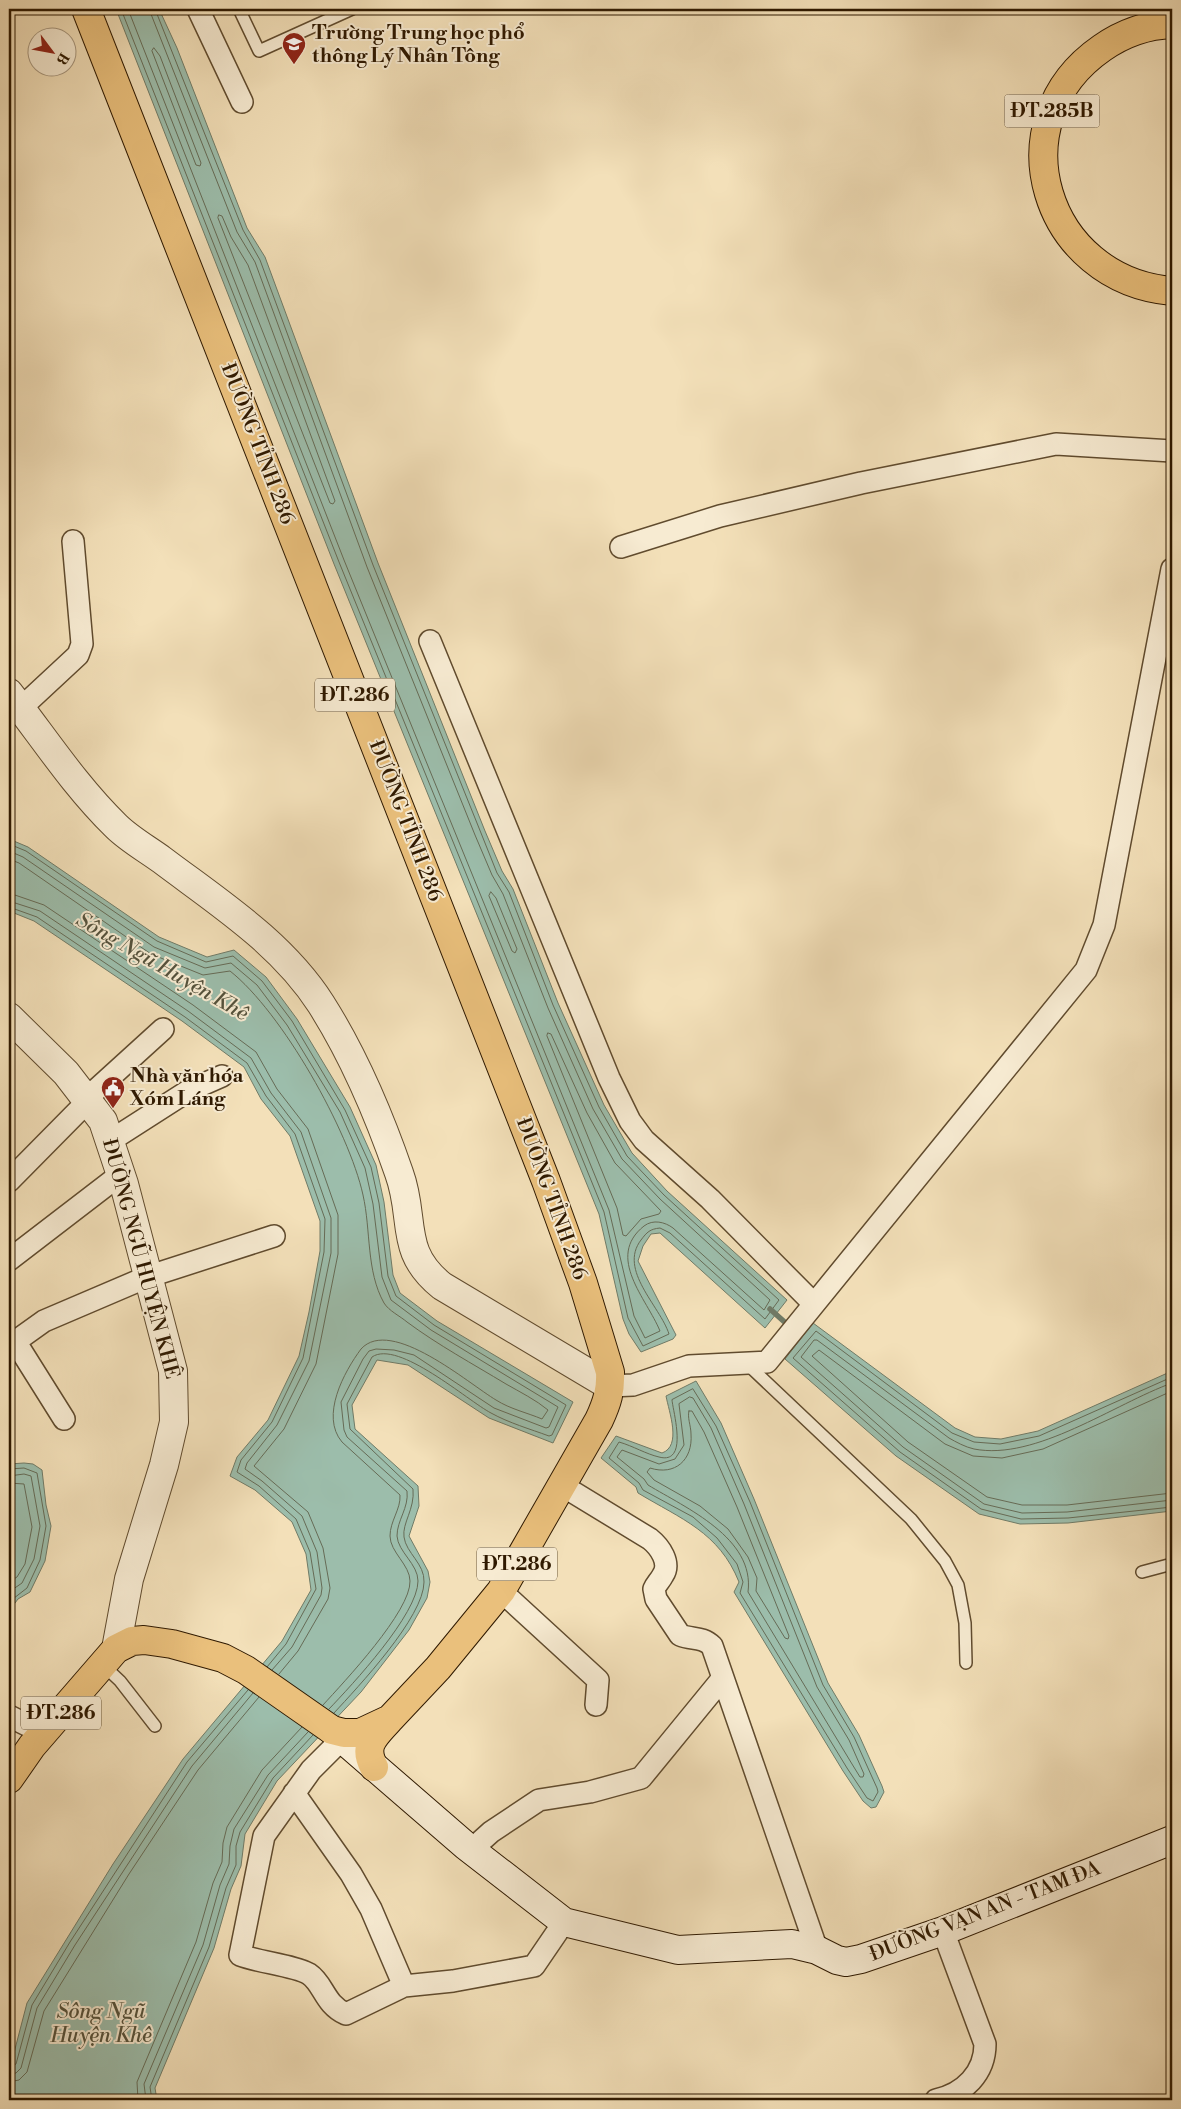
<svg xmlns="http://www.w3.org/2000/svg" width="1181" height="2109" font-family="'Libre Bodoni',serif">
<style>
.water{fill:#9cbdab;stroke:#707b67}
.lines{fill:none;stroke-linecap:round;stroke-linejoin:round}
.shore{stroke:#666b56;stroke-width:1}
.stream{stroke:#707b67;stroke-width:5.5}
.service-casing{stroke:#604b2e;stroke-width:14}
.minor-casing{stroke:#604b2e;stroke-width:24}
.tertiary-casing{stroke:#604b2e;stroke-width:30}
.secondary-casing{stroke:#2f1900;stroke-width:30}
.primary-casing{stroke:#2f1900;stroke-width:30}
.service{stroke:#f7ebd2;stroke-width:11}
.minor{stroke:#f7ebd2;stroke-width:21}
.tertiary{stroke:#f7ebd2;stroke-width:28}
.secondary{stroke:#f7ebd2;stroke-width:28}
.primary{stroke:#eac07c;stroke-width:28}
.labels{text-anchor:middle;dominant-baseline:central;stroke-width:4;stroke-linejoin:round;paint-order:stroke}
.shield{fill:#f7ebd2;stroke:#6b583f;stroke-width:1}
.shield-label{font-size:19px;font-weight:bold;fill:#2f1900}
.poi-label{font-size:20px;font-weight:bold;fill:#2f1900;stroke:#f7ebd2;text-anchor:start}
.street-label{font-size:20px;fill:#2f1900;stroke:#f7ebd2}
.water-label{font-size:21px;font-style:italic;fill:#55523c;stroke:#f7ebd2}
</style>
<rect width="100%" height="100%" fill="#f3e0b9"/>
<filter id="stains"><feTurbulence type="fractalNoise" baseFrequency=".004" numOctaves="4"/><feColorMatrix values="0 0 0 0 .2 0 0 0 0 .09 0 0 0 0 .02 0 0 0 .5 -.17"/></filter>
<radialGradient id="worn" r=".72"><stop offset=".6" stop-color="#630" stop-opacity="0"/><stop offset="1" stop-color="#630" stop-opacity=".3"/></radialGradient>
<!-- water -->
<path class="water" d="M 116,9 L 159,9 L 177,48 L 247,228 L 265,257 L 378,563 L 485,831 L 502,871 L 513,889 L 558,1003 L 604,1105 L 632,1153 L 667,1191 L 787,1300 L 765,1328 L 660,1233 L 651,1234 L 643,1246 L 638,1261 L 676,1335 L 673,1339 L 641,1352 L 629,1334 L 623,1319 L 599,1214 L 334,564 Z
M 9,839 L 28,847 L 159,937 L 207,957 L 234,950 L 266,977 L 297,1019 L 350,1107 L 376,1165 L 384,1202 L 393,1275 L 400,1293 L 437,1321 L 573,1402 L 553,1443 L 489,1418 L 408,1365 L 377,1360 L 352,1405 L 355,1429 L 418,1486 L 419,1506 L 409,1536 L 428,1571 L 430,1582 L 427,1598 L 409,1630 L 361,1692 L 277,1781 L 245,1834 L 241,1866 L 231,1889 L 214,1948 L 155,2088 L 157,2100 L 9,2100 L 9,2072 L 27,2003 L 113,1864 L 183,1759 L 282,1641 L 311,1590 L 306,1554 L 292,1522 L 255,1490 L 230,1476 L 237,1457 L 268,1420 L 299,1356 L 309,1312 L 320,1251 L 320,1221 L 290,1136 L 261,1099 L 244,1067 L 182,1021 L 34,921 L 9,911 Z
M 813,1323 L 955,1428 L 975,1437 L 1001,1439 L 1038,1431 L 1172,1371 L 1172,1511 L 1068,1523 L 1020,1524 L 979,1514 L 896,1456 L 785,1359 Z
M 696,1381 L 721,1423 L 754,1499 L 828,1683 L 859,1735 L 882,1786 L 884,1792 L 876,1807 L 871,1808 L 863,1801 L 843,1771 L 734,1592 L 739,1582 C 719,1532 681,1519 638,1493 L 636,1487 L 601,1458 L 616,1436 L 662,1453 C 682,1446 669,1412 666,1396 Z
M 24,1463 L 33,1464 L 42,1470 L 46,1505 L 51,1526 L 45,1561 L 30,1592 L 18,1599 L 9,1611 L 9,1464 Z"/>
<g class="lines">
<!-- shore -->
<path class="shore" d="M 121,9 L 339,562 L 604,1212 L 628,1318 L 643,1346 L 669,1334 C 660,1306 618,1270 641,1240 C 647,1232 650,1229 660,1228 L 670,1233 L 765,1319 L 779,1300 L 664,1195 L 627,1156 L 599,1107 L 553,1005 L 509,892 L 497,873 L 481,833 L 373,565 L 260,260 L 243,230 L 155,9
M 128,9 L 344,560 L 609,1210 L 634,1316 L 645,1338 L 660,1331 C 647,1299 605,1257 644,1226 C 653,1219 665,1222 673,1228 L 764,1310 L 770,1300 L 660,1199 L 622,1159 L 593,1109 L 548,1008 L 503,894 L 492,875 L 475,835 L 367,567 L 255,262 L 237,232 L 149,9
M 154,48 L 160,56 L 201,163 L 200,166 L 196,165 L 152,51 Z
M 219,215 L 222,216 L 231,237 L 248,265 L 335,501 L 333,504 L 330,503 L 218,218 Z
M 9,844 L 26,851 L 157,941 L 206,962 L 233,956 L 262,981 L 292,1021 L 345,1110 L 371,1167 L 379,1203 L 388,1276 L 396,1296 L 434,1325 L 566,1405 L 552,1435 L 549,1436 C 530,1429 509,1423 491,1413 C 468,1401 398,1339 372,1357 L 347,1404 L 350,1429 L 413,1489 C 415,1509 402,1523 404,1537 C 406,1553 425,1564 424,1582 C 424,1617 358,1687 334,1713
M 9,851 L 23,857 L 154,947 L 205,968 L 231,963 L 257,985 L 287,1025 L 340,1112 L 365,1168 L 373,1204 L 382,1277 L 391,1300 L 431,1330 L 558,1407 L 549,1427 L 546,1428 L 494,1408 L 414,1355 L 394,1350 L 376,1349 L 369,1351 L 363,1359 L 341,1402 L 344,1430 L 347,1437 L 407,1491 C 409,1508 397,1520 397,1536 C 398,1552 418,1564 418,1581 C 418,1614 352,1685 329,1709
M 9,859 L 19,863 L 151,954 L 203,975 L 230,971 C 282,1012 349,1131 363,1195 C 371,1230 366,1271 384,1303 C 389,1311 400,1316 407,1322 C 438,1345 473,1364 506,1384 C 520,1392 536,1400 548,1410 L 542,1419 C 528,1413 510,1409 496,1400 C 469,1384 391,1316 361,1349 C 344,1372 320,1416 342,1442 L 400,1495 C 401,1509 390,1521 390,1536 C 390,1552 410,1565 410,1581 C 411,1611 344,1682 323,1705
M 491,892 L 496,898 L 517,949 L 515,953 L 512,951 L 489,896 Z
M 9,893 L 44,905 L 193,1005 L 256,1052 L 277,1089 L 308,1129 L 338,1215 L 338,1254 L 316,1364 L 284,1429 L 254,1466 L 308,1512 L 323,1548 L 330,1588 L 328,1599 L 298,1651 L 279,1674
M 9,901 L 40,911 L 188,1011 L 251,1058 L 271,1093 L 301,1132 L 331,1218 L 331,1253 L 309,1361 L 277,1425 L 247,1463 L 245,1469 L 262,1481 L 302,1516 L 317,1552 L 322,1588 L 321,1595 L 292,1647 L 272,1670
M 9,907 L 37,917 L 185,1017 L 247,1063 L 266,1096 L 295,1134 L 325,1219 L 324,1252 L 303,1358 L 272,1422 L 241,1460 L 237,1472 L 259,1486 L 296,1519 L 310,1552 L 316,1589 L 286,1644 L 267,1667
M 548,1033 L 551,1034 L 587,1113 L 615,1163 L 661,1211 L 659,1214 L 641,1219 L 626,1236 L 623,1235 L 617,1208 L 547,1036 Z
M 1172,1377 L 1039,1436 L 1000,1444 L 974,1442 L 952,1433 L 816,1331 L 793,1358 L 900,1452 L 981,1509 L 1021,1519 L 1068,1518 L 1172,1507
M 1172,1383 C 1114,1404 1036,1461 974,1449 C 965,1447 956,1442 949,1438 L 817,1340 L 814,1340 L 801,1357 L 903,1447 L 984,1504 L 1022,1513 L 1067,1512 L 1172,1500
M 693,1389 L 716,1426 L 750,1502 L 823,1685 L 854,1737 L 877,1788 L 878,1792 L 873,1801 L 867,1798 L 847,1768 L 740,1593 L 743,1582 L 737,1564 L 717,1538 L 693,1517 L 643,1490 L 639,1483 L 609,1458 L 619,1442 C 633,1446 646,1454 659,1457 C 689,1465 673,1412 672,1400 Z
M 1172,1391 L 1043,1449 L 1002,1458 L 973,1456 L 945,1444 L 819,1350 L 812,1356 L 908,1442 L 987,1497 L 1022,1505 L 1067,1505 L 1172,1493
M 690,1397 L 693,1398 L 711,1428 L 744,1504 L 817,1687 L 849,1740 L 864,1774 L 863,1777 L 860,1777 L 852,1764 L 748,1592 C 755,1538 686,1508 648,1485 L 644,1479 L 617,1457 L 622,1450 L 659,1464 L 675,1459 L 684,1445 L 679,1404 Z
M 689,1411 L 692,1411 L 704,1432 L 737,1507 L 789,1636 L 788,1639 L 785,1638 L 756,1591 L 757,1578 L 748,1557 L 728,1529 L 700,1506 L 654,1480 L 647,1472 L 650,1468 C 675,1476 693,1460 691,1434 C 691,1426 687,1417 689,1411 Z
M 9,1469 L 24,1468 L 37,1473 L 46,1526 L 40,1560 L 27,1588 L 9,1602
M 9,1476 L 24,1474 L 31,1476 L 40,1526 L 34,1559 L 22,1583 L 9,1592
M 9,1483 L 24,1484 L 32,1527 L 25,1564 L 17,1577 L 9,1582
M 9,2068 L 16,2064 L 32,2005 L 70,1942 L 187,1762 L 248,1690
M 9,2075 L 16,2073 L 21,2068 L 37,2008 L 75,1945 L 192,1766 L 253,1693
M 9,2082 L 19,2080 L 27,2072 L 44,2011 L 129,1874 L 198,1770 L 259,1697
M 138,2100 L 137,2082 L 196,1942 L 213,1883 L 222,1862 L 223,1843 L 227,1827 L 262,1770 L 302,1727
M 146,2100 L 144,2084 L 203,1945 L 220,1885 L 229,1864 L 230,1846 L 234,1829 L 268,1775 L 308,1732
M 152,2100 L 150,2087 L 209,1947 L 226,1888 L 236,1865 L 236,1846 L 240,1832 L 273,1778 L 313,1735"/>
<!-- stream -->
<path class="stream" d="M 770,1309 L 789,1326"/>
<!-- service casing -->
<g class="service-casing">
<path id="service" d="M 239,9 L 259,51 L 352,9
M 746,1363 L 911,1519 L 945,1561 L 958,1585 L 965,1623 L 966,1663
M 1142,1572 L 1172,1564
M 103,1665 L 120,1681 L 155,1726"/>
</g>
<!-- minor casing -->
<g class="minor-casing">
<path id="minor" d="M 198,9 L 242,102
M 621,547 L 720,516 L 861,483 L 1056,444 L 1172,451
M 430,641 L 609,1078 L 630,1121 L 644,1140 L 710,1199 L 814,1304
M 21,708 L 78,655 L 82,644 L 73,541
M 86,1099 L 163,1029
M 110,1141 L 188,1091 L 222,1076
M 9,1181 L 88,1101
M 9,1260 L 121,1174
M 15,1341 L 64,1419
M 9,1346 L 44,1321 L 147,1277 L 274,1236
M 610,1386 L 633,1385 L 689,1366 L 767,1362 L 1086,970 L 1104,925 L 1172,569
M 563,1486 L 650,1539 C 660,1547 671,1563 663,1575 C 660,1581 656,1584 654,1589 L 656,1599 L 680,1635 C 692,1640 702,1636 712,1646 L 817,1950
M 501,1591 L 598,1680 L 596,1705
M 9,1716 L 43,1733
M 342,1739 L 311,1770 L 264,1836 L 240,1955 C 258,1962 296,1966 309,1974 C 324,1984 324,2004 346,2014 L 404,1986 L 453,1981 L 534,1966 L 564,1922
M 294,1793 L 351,1874 L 371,1909 L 404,1986
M 471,1850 L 491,1832 L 539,1800 L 590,1792 L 641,1778 L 722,1679
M 936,2100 C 964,2094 985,2073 985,2044 L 943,1931"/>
</g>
<!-- tertiary casing -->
<g class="tertiary-casing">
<path id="tertiary" d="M 9,693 C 44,738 75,786 116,826 C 129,839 147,849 162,860 C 219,903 282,943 321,1004 C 354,1056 379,1115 399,1173 C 416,1219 398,1251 442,1286 L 610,1386
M 9,1017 L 66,1073 L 103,1121 L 124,1184 L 173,1371 L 174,1422 L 164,1465 L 129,1579 L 116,1649"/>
</g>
<!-- secondary casing -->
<g class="secondary-casing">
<path id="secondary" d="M 332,1730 L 466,1846 L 564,1922 L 678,1950 L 792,1944 L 817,1950 L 837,1960 L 846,1962 L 861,1959 L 943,1931 L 1172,1840"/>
</g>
<!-- primary casing -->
<g class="primary-casing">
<path id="primary" d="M 1172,24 C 1147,25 1122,34 1102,48 C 995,122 1044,280 1172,291
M 374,1767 C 362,1745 375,1736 389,1720
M 9,1779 L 32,1746 L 116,1649 L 132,1641 L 144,1640 L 172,1644 L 223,1658 L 246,1670 L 332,1730 L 344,1733 L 360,1733 L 390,1719 L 438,1668 L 501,1591 L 599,1420 C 607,1403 611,1390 610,1372 L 583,1283 L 546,1181 L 86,9"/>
</g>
<!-- service -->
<use href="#service" class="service"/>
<!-- minor -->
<use href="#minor" class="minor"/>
<!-- tertiary -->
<use href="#tertiary" class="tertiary"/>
<!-- secondary -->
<use href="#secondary" class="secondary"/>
<!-- primary -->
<use href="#primary" class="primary"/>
</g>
<!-- icons -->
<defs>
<g id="school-pin" transform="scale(1.25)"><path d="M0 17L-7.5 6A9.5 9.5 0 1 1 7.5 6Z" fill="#8f2418" stroke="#f7ebd2"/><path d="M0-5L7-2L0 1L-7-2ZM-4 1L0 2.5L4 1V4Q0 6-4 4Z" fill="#fff"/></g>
<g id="civic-pin" transform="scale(1.25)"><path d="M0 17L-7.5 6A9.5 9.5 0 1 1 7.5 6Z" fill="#8f2418" stroke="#f7ebd2"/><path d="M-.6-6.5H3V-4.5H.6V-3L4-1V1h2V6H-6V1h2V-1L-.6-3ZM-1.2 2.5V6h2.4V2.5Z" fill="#fff"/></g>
</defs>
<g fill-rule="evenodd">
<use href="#school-pin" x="294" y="44"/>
<use href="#civic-pin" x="113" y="1088"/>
</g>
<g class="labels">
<!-- shield labels -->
<g class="shield">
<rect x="1004.5" y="94.5" width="95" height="33" rx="4"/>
<rect x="315" y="678.5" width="80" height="33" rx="4"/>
<rect x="477" y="1547.5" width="80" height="33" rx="4"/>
<rect x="21" y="1696.5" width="80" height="33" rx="4"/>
</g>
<g class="shield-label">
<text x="1052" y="111">ĐT.285B</text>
<text x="355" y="695">ĐT.286</text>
<text x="517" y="1564">ĐT.286</text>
<text x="61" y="1713">ĐT.286</text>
</g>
<!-- poi labels -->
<g class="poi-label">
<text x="312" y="33">Trường Trung học phổ<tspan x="312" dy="23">thông Lý Nhân Tông</tspan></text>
<text x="130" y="1076">Nhà văn hóa<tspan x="130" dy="23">Xóm Láng</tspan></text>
</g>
<!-- street labels -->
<g class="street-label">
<text transform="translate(257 444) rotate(69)">ĐƯỜNG TỈNH 286</text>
<text transform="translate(405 821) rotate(69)">ĐƯỜNG TỈNH 286</text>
<text transform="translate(551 1199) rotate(70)">ĐƯỜNG TỈNH 286</text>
<text transform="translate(140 1259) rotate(75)">ĐƯỜNG NGŨ HUYỆN KHÊ</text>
<text transform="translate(985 1912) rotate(-21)">ĐƯỜNG VẠN AN - TAM ĐA</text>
</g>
<!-- water labels -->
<g class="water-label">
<text transform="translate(162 967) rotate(30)">Sông Ngũ Huyện Khê</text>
<text x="101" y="2012">Sông Ngũ<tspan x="101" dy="24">Huyện Khê</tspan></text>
</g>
</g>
<!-- margin -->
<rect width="1181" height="2109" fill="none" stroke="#f3e0b9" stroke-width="30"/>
<rect x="10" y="10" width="1161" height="2089" fill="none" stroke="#2f1900" stroke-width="2.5"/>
<rect x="15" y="15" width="1151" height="2079" fill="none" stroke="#2f1900"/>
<!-- north arrow -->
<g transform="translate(52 52) rotate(122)"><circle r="24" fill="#f7ebd2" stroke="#a7977e"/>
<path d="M0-4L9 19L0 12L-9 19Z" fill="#8f2418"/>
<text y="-8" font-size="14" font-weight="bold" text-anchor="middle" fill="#2f1900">B</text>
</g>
<rect width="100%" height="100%" filter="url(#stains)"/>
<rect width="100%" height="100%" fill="url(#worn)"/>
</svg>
